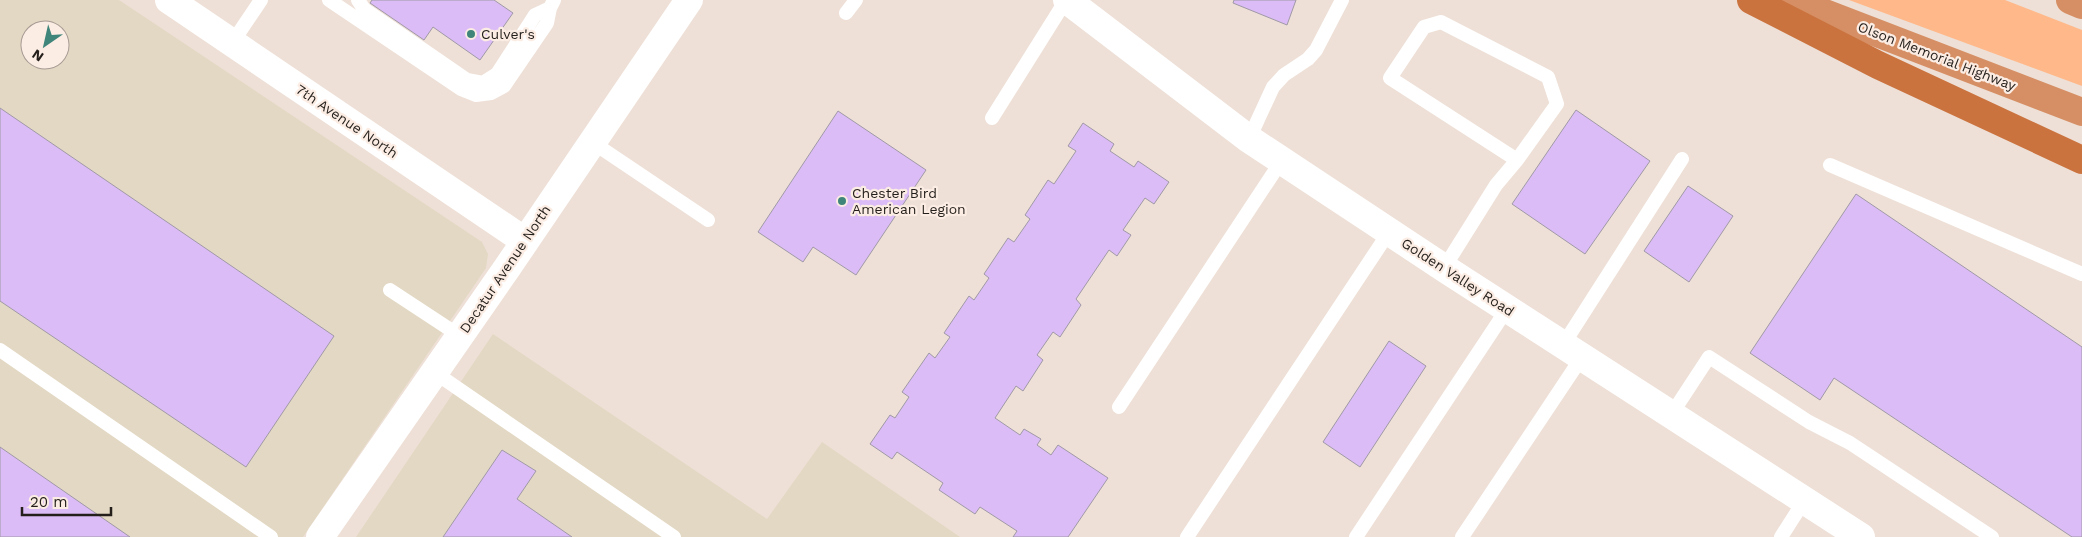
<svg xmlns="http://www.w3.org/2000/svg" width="2082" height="537" font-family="'Work Sans',sans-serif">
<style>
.industrial{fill:#e3d8c3;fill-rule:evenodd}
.green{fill:#ffb889}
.building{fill:#dbbcf6;stroke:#a099a6}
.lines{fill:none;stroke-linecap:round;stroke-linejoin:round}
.service{stroke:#fff;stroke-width:14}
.tertiary{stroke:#fff;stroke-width:28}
.trunk{stroke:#d68f64;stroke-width:28}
.motorway{stroke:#cb733e;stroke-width:28}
.poi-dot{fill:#3f857a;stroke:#fcede4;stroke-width:2}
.labels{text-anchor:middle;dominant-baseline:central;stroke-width:4.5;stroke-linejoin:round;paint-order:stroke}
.poi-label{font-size:14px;fill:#241f1b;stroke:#fcede4;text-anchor:start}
.street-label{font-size:14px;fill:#241f1b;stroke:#fcede4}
</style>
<rect width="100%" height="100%" fill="#eee0d7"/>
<!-- industrial -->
<path class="industrial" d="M 0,0 L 119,0 L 482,242 L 488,254 L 486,268 L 303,537 L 0,537 ZM 30,30 L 60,30 L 60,60 L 30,60 Z
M 493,334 L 767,519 L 822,442 L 960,537 L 356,537 Z"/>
<!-- green -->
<path class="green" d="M 1849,0 L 2005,0 L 2082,30 L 2082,86 Z"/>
<!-- building -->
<path class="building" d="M 372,0 L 494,0 L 513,13 L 480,60 L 433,27 L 424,40 L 370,3 Z
M 1234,0 L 1296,0 L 1287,25 L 1233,3 Z
M 0,108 L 334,336 L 246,467 L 0,301 Z
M 1576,110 L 1650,161 L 1585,254 L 1512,204 Z
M 838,111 L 926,170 L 856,275 L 813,247 L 803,262 L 758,232 Z
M 1083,123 L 1114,144 L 1110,151 L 1134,167 L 1138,161 L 1169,182 L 1154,204 L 1145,198 L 1123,230 L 1131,235 L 1117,256 L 1109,250 L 1076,299 L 1081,305 L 1060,337 L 1053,332 L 1037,355 L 1043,360 L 1023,391 L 1016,386 L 995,418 L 1020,435 L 1024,429 L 1041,439 L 1037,445 L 1051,455 L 1058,445 L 1108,478 L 1068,537 L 1013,537 L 1017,531 L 980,507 L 975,514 L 939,490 L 943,483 L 897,452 L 892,459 L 870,444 L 890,415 L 895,418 L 909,397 L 902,392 L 929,353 L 935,358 L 950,337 L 944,333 L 969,296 L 974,300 L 989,278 L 984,274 L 1008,238 L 1014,242 L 1030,219 L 1025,215 L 1048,180 L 1054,184 L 1076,151 L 1068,146 Z
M 1688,186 L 1733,216 L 1689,282 L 1644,251 Z
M 1856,194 L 2082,347 L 2082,537 L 2072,537 L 1834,378 L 1820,400 L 1750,353 Z
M 1389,341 L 1426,366 L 1360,467 L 1323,442 Z
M 0,447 L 130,537 L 0,537 Z
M 502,450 L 536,471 L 517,499 L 572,537 L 443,537 Z"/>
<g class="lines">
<!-- service -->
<path class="service" d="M 329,0 L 461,89 L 476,95 L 491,93 L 504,86 L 547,23 L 550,8 L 554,0
M 358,0 L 364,9 L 467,80 L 483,83 L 497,74 L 535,15 L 550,8
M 846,13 L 856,0
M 232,43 L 261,0
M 992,118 L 1066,0
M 1249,139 L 1273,87 L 1284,75 L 1308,59 L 1316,50 L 1342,0
M 592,142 L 708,220
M 1830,165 L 2082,274
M 1444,268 L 1496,185 L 1517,160 L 1390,78 L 1424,27 L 1441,22 L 1548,77 L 1557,104 L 1517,160
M 390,290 L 460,336
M 1563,345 L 1682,159
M 0,350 L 271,537
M 434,372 L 674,537
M 1119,407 L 1282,160
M 1671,415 L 1709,357 L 1809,422 L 1850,443 L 1992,537
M 1187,537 L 1389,232
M 1356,537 L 1507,309
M 1462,537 L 1582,357
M 1781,537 L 1804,501"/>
<!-- tertiary -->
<path class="tertiary" d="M 169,0 L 525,241
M 1067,0 L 1249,139 L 1444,268 L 1861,537
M 320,537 L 507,268 L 689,0"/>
<!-- trunk -->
<path class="trunk" d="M 1791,0 L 2082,112
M 2070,0 L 2082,5"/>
<!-- motorway -->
<path class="motorway" d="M 1751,0 L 1878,65 L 2082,160"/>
</g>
<!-- markers -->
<g class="poi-dot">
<circle cx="471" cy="34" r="5"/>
<circle cx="842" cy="201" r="5"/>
</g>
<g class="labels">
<!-- poi labels -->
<g class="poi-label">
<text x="481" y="34">Culver's</text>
<text x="852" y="193">Chester Bird<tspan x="852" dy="16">American Legion</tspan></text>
</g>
<!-- street labels -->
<g class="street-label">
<text transform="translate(1937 56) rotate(21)">Olson Memorial Highway</text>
<text transform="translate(347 121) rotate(34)">7th Avenue North</text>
<text transform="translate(505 269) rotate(-56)">Decatur Avenue North</text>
<text transform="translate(1458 277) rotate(33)">Golden Valley Road</text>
</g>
</g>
<!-- north arrow -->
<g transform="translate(45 45) rotate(214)"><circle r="24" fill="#fcede4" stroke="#a69b94"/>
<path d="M0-4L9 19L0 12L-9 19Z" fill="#3f857a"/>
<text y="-8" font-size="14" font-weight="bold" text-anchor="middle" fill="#241f1b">N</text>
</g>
<!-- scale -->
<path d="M22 507v8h89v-8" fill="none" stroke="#241f1b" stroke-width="2.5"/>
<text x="30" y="507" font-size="15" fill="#241f1b" stroke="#fcede4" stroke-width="4" paint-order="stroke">20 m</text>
</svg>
